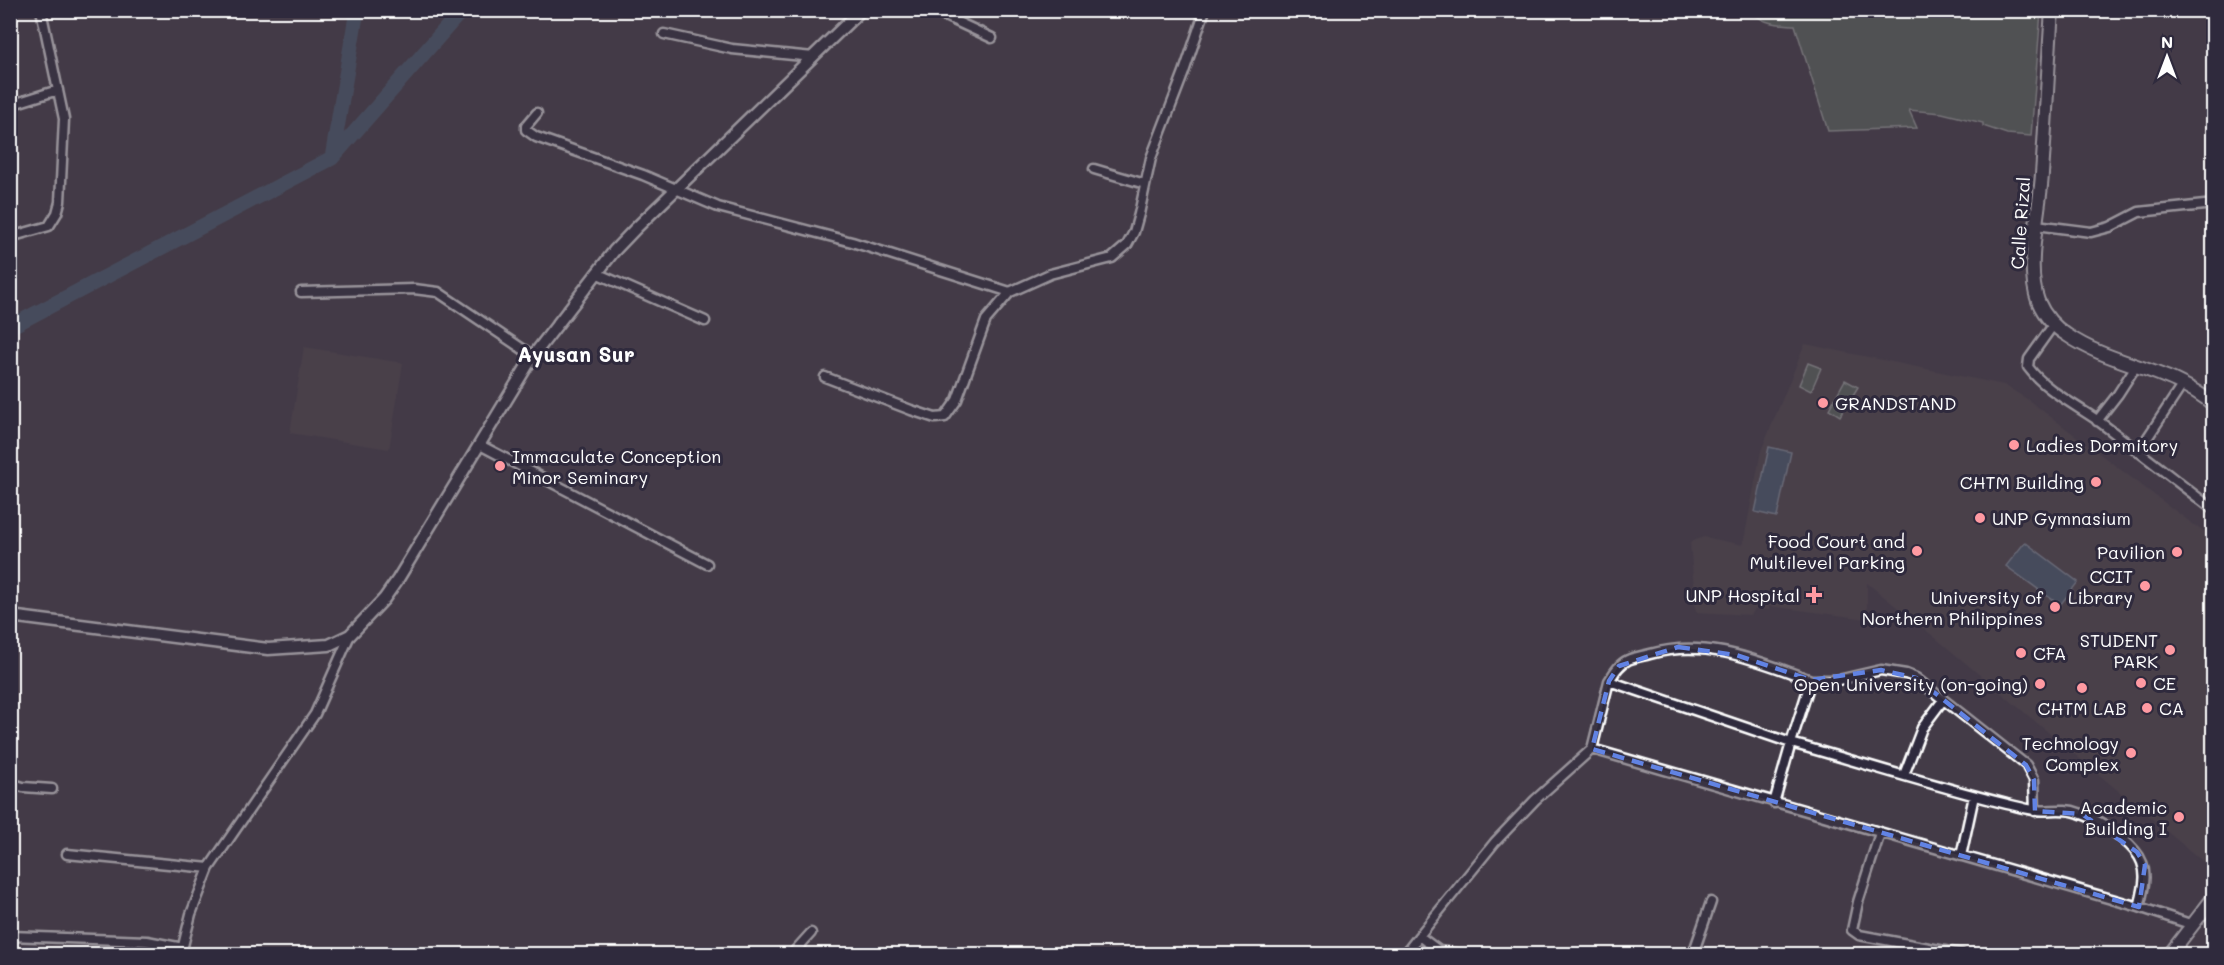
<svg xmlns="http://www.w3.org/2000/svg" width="2224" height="965" font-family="Mali,sans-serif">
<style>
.built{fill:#51474e}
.green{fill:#616e63;stroke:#b0b6b1;stroke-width:1.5}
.water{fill:#4b6076;stroke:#93a0ad;stroke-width:1.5}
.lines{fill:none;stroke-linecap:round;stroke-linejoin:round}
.river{stroke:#4b6076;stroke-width:15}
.minor-casing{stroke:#fff;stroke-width:13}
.tertiary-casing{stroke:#fff;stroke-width:15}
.secondary-casing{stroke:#fff;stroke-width:16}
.minor{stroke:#2f2a3d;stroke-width:8}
.tertiary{stroke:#2f2a3d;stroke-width:10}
.secondary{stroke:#2f2a3d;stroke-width:12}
.marked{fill:none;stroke:#6183e4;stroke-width:4.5;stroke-dasharray:12 8;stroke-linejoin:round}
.poi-dot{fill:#ff9aa2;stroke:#2f2a3d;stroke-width:2}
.labels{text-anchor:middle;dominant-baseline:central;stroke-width:6;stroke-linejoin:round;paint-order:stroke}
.street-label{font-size:18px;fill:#fff;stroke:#2f2a3d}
.poi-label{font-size:18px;fill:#fff;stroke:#2f2a3d;text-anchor:end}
.quarter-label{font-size:21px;font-weight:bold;fill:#fff;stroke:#2f2a3d}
</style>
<rect width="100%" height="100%" fill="#433b47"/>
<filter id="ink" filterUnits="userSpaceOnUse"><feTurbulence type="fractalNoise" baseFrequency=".0167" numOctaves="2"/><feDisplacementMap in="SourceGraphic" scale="12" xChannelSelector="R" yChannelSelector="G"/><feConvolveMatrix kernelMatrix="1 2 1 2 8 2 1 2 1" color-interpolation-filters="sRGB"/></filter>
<g filter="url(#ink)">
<!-- built -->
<path class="built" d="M 1805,344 L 2004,385 L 2027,399 L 2194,525 L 2213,536 L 2213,870 L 1938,640 L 1867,583 L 1867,619 L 1769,606 L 1769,610 L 1755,609 L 1751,615 L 1696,612 L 1690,542 L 1704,537 L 1743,545 L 1761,451 Z
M 304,347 L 403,363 L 389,449 L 290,433 Z"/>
<!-- green -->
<path class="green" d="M 1754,11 L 2041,11 L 2031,136 L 2007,134 L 1983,126 L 1983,123 L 1942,113 L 1909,110 L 1917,128 L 1828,131 L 1795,25 C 1778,24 1766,25 1753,13 Z
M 1808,363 L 1821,368 L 1811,391 L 1799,385 Z
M 1845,380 L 1858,387 L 1840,416 L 1829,409 Z"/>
<!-- water -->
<path class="water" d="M 1769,447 L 1791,452 L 1777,517 L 1755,512 Z
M 2025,542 L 2078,582 L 2060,605 L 2006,566 Z"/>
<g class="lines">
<!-- river -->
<path class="river" d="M 332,158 L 357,10
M 10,327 L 332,158 L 462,10"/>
<!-- minor casing -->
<g class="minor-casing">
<path id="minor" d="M 932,10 L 992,38
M 664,34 L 732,49 L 813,57
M 10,105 L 58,90
M 537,113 L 526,126 L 526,130 L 536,137 L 643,175 L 718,207 L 852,242 L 1010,292
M 1094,169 L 1145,184
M 2036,225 L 2091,232 L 2110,227 L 2139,212 L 2214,204
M 10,237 L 49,226 L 57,213 L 60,202 L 64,119 L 41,10
M 596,273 L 705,321
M 301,292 L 414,289 L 438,292 L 533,356
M 2054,324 L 2029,359 L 2028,367 C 2045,390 2074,404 2097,420 C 2136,449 2175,480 2214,510
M 825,377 L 911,410 L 935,418 L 945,417 L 957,400 L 986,320 L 1010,292 L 1050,274 L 1112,258 L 1127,245 L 1134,232 L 1139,214 L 1151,158 L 1184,72 L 1205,10
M 2097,421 L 2118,394 L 2136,366
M 480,445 L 707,564
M 2138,452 L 2183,384
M 1609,681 C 1614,673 1619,664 1628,660 C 1634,657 1643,656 1650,654 C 1706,638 1758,661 1811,680
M 1592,749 L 2139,907 L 2193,925
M 1904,775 L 1922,728 L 1943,700
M 10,783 L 23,787 L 52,789
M 2035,811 L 2034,780 L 2026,765 L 1916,678 L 1906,674 L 1881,670 L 1838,680 L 1811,680 L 1791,743 C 1863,763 1934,786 2007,804 C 2016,806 2025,809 2034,810 C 2049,812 2064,807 2079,813 C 2100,820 2121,835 2135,851 C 2150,868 2144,888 2139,907
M 1880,833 L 1858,902 L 1852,930 L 1859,935 L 1961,954
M 67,854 L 209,868
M 1961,856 L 1974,796
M 10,936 L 147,941 L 183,948
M 181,954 L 191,914 L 209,868 L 315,714 L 350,635
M 792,954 L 811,933
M 1405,954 L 1419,936
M 1461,954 L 1439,951 L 1419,936 L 1495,842 L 1535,800 L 1592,749 L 1609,681 L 1791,743 L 1774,803
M 1693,954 L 1711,902"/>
</g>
<!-- tertiary casing -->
<g class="tertiary-casing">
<path id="tertiary" d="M 10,616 L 268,649 L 329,645 L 350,635 L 384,599 L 398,579 L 533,356 L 614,251 L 636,228 L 861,10"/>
</g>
<!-- secondary casing -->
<g class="secondary-casing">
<path id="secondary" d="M 2052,10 C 2048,65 2046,120 2042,174 C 2040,211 2025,266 2038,301 C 2044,315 2054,327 2067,335 C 2112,366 2172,368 2214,405
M 2170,954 L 2214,897"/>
</g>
<!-- minor -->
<use href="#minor" class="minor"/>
<!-- tertiary -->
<use href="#tertiary" class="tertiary"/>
<!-- secondary -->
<use href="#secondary" class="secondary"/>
</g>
</g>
<!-- marked area -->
<path d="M0 0H2224V965H0ZM 1678,647 L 1736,655 L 1811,680 L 1881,670 L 1916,678 L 2026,765 L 2034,780 L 2035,811 L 2082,814 L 2137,852 L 2145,865 L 2139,907 L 1592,749 L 1609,681 L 1619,666 Z" fill="#433b47" fill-opacity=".55" fill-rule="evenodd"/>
<path class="marked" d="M 1678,647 L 1736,655 L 1811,680 L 1881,670 L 1916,678 L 2026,765 L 2034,780 L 2035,811 L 2082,814 L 2137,852 L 2145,865 L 2139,907 L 1592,749 L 1609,681 L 1619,666 Z"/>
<!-- markers -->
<g class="poi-dot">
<circle cx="1823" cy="403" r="6"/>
<circle cx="2014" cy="445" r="6"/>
<circle cx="500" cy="466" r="6"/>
<circle cx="2096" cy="482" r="6"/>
<circle cx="1980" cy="518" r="6"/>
<circle cx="1917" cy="551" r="6"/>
<circle cx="2177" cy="552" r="6"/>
<circle cx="2145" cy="586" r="6"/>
<path d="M1811 586h6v6h6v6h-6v6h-6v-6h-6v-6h6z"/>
<circle cx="2055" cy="607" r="6"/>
<circle cx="2170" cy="650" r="6"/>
<circle cx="2021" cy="653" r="6"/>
<circle cx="2141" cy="683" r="6"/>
<circle cx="2040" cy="684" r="6"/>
<circle cx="2082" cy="688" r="6"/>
<circle cx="2147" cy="708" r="6"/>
<circle cx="2131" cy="753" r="6"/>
<circle cx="2179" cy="817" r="6"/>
</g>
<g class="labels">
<!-- street labels -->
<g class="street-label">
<text transform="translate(2020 223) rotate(-86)">Calle Rizal</text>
</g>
<!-- poi labels -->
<g class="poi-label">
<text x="1835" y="403" text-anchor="start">GRANDSTAND</text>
<text x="2026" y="445" text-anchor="start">Ladies Dormitory</text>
<text x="512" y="456" text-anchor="start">Immaculate Conception<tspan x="512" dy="21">Minor Seminary</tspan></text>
<text x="2084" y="482">CHTM Building</text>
<text x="1992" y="518" text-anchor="start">UNP Gymnasium</text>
<text x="1905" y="541">Food Court and<tspan x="1905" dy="21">Multilevel Parking</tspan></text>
<text x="2165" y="552">Pavilion</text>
<text x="2133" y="576">CCIT<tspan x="2133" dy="21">Library</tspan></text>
<text x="1800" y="595">UNP Hospital</text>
<text x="2043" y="597">University of<tspan x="2043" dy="21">Northern Philippines</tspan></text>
<text x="2158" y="640">STUDENT<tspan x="2158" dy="21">PARK</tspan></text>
<text x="2033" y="653" text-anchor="start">CFA</text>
<text x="2153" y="683" text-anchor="start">CE</text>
<text x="2028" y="684">Open University (on-going)</text>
<text x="2082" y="708" text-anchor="middle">CHTM LAB</text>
<text x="2159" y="708" text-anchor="start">CA</text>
<text x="2119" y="743">Technology<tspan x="2119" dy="21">Complex</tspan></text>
<text x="2167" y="807">Academic<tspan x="2167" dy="21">Building I</tspan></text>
</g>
<!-- quarter labels -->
<g class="quarter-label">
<text x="576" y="353">Ayusan Sur</text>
</g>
</g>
<!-- margin -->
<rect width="2224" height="965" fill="none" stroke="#2f2a3d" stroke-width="36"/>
<rect x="18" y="18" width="2188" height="929" fill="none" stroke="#fff" stroke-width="2" filter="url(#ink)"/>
<!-- north arrow -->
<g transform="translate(2167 57)" stroke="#2f2a3d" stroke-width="4.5" paint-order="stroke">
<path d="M0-4.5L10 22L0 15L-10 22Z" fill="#ffffff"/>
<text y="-9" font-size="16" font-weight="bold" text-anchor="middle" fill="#ffffff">N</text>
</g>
</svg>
